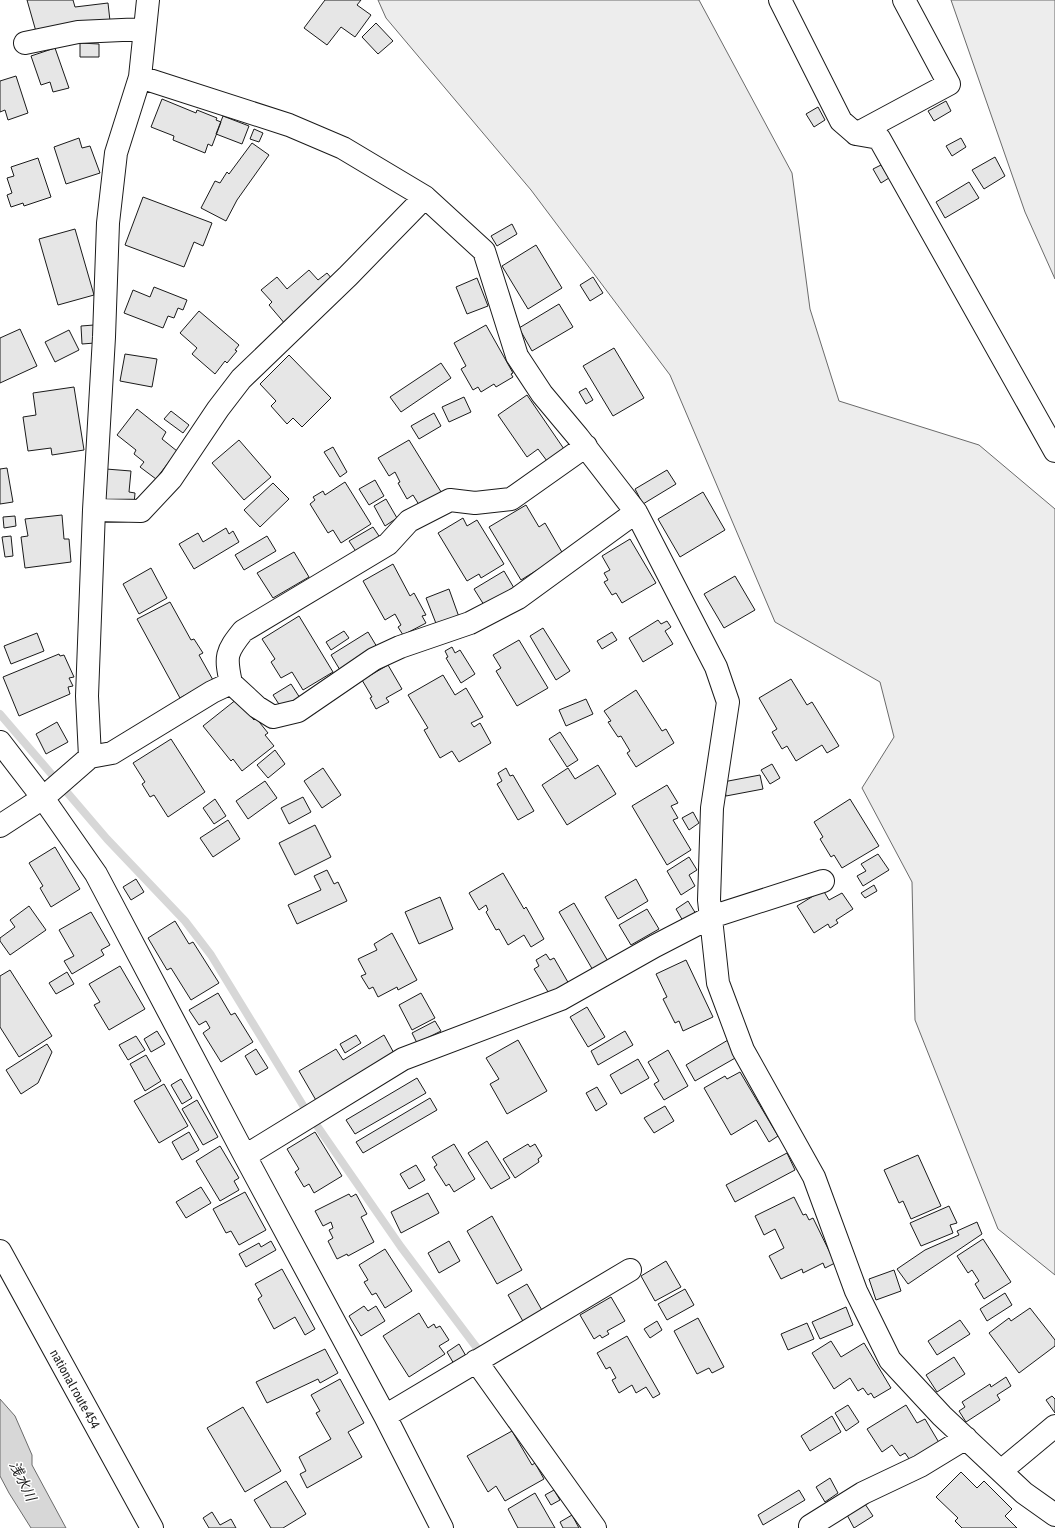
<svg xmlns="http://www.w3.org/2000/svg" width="1055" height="1528" font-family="'Asap Condensed','Noto Sans JP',sans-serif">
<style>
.built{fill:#ededed;stroke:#6a6a6a}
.water{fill:#d7d7d7;stroke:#6a6a6a}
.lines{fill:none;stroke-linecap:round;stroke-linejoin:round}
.stream{stroke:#d7d7d7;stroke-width:8}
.building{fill:#e6e6e6;stroke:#1a1a1a}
.street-casing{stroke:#1a1a1a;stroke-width:24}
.secondary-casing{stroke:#1a1a1a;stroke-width:24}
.highway-casing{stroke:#1a1a1a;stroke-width:24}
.street{stroke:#fff;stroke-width:22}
.secondary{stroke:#fff;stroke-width:22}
.highway{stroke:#fff;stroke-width:22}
.labels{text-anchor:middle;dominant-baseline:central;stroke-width:3;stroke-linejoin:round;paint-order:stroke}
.street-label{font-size:13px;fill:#1a1a1a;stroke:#fff}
.water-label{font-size:14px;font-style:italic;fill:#1a1a1a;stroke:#fff}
</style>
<rect width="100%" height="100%" fill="#fff"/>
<!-- built -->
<path class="built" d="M 378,0 L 699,0 L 792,173 L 810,309 L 839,401 L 979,445 L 1055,509 L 1055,1275 L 998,1229 L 915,1020 L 912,882 L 862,788 L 894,737 L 880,682 L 775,622 L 670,375 L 531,190 L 386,18 Z
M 951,0 L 1055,0 L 1055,279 L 1025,212 Z"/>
<!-- water -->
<path class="water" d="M 0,1399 L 15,1416 L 32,1455 L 32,1465 L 66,1528 L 31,1528 L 9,1493 L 0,1476 Z"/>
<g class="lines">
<!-- stream -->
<path class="stream" d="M 0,714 L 107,839 L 185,921 L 211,955 L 304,1107 L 401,1247 L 483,1356"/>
</g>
<!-- building -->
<path class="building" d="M 27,0 L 73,0 L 75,7 L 108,3 L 110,21 L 37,35 Z
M 325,0 L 361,0 L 357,5 L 371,15 L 355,37 L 341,27 L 327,45 L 304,28 Z
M 376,23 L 393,41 L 378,54 L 362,37 Z
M 80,43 L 99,44 L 99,57 L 80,57 Z
M 55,48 L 69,88 L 53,92 L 50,82 L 41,85 L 31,56 Z
M 16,76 L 28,113 L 8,120 L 5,110 L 0,112 L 0,81 Z
M 162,99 L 196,113 L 197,110 L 217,118 L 216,120 L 221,122 L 212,146 L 208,144 L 205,153 L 173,140 L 174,136 L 151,127 Z
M 946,101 L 951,111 L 934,121 L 928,111 Z
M 818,107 L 825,120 L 814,127 L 806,114 Z
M 223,116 L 249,126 L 242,144 L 216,134 Z
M 254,129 L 263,133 L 259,142 L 250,139 Z
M 79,138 L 82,148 L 90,146 L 100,173 L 66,184 L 54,147 Z
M 961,138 L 966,147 L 952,156 L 946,146 Z
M 252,143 L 269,155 L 237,200 L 226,221 L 201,208 L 215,181 L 220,183 L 227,172 L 229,174 Z
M 995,157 L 1005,176 L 984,189 L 972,170 Z
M 38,158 L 51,197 L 24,206 L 23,203 L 11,207 L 7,195 L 12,193 L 7,178 L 14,176 L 11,167 Z
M 881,165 L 889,178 L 881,183 L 873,169 Z
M 969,182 L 979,198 L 945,218 L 936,202 Z
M 143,197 L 212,223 L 203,246 L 194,242 L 184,267 L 125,245 Z
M 512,224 L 517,234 L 497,246 L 491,236 Z
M 75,229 L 94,295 L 58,305 L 39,239 Z
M 536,245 L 562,288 L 528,309 L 502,266 Z
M 309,270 L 318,280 L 327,273 L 333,280 L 286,325 L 269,305 L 272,302 L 261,290 L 277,277 L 287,289 Z
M 593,277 L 603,293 L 590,301 L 580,285 Z
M 477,278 L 488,306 L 467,314 L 456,287 Z
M 154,287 L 187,300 L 183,310 L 178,308 L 174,318 L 168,316 L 163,328 L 124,313 L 133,290 L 150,297 Z
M 559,304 L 573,327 L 532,351 L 519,328 Z
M 199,311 L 239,345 L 235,350 L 237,351 L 227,363 L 225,361 L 215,374 L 192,354 L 197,348 L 180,333 Z
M 94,325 L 95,343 L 82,344 L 81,326 Z
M 486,325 L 513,373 L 511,374 L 513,377 L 496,387 L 494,384 L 481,392 L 478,387 L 473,390 L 461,369 L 466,366 L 454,343 Z
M 20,329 L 37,366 L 0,383 L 0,338 Z
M 69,330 L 79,350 L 55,362 L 45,342 Z
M 614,348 L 644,398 L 613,416 L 583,366 Z
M 125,354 L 157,359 L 152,387 L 120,381 Z
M 289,355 L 331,398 L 302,427 L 293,418 L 287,424 L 271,406 L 276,401 L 260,384 Z
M 441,363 L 451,378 L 401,412 L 390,397 Z
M 74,387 L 84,450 L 52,455 L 51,448 L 28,451 L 23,417 L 36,415 L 33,393 Z
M 586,388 L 593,400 L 586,404 L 579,392 Z
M 527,395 L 564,449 L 547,461 L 538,449 L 527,457 L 498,415 Z
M 464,397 L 471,412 L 449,422 L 442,407 Z
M 137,409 L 166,432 L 162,439 L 177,451 L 156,479 L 140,467 L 144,462 L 134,454 L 136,450 L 117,435 Z
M 171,411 L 189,425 L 183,433 L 164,419 Z
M 434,413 L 441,426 L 419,439 L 411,426 Z
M 239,440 L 271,477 L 244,500 L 212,463 Z
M 409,440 L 443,495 L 421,508 L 413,495 L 407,499 L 398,483 L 400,482 L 395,472 L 389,476 L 378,458 Z
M 333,447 L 347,472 L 340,477 L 324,452 Z
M 7,468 L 13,502 L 0,504 L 0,469 Z
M 106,469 L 131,471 L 129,492 L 135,493 L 134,504 L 104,501 Z
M 667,470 L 676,484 L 643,504 L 635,489 Z
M 375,480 L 384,496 L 369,505 L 359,489 Z
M 345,482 L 371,524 L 341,543 L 333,530 L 328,533 L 310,504 L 315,500 L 313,497 L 323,491 L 325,495 Z
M 273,483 L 289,499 L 260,527 L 244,510 Z
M 703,492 L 725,530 L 680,557 L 658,519 Z
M 386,499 L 397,518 L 385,526 L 374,506 Z
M 526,505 L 539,527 L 545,523 L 563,554 L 521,580 L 489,527 Z
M 62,515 L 64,539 L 69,539 L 71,562 L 25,568 L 21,537 L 28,536 L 25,519 Z
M 15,516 L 16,526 L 4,528 L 3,517 Z
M 463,518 L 467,526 L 477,520 L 504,564 L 481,578 L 479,574 L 467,581 L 438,533 Z
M 373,527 L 381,539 L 357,553 L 349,541 Z
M 226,528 L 229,534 L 233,531 L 239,542 L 194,569 L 179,544 L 198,533 L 203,542 Z
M 11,536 L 13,556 L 5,557 L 2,537 Z
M 267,536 L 276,551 L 244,570 L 235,555 Z
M 630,539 L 656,583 L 622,603 L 616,593 L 612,595 L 604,582 L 608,580 L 604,573 L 610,570 L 602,556 Z
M 294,552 L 309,577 L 273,598 L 257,573 Z
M 393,564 L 410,596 L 414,593 L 426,615 L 422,616 L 426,623 L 403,635 L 398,627 L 401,625 L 395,614 L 385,620 L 363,581 Z
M 151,568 L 167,598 L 139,614 L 123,584 Z
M 504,571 L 514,588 L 484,605 L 474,589 Z
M 735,576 L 755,610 L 724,628 L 704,594 Z
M 449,589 L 459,617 L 437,626 L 426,598 Z
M 170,602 L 191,640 L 194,639 L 203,653 L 199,655 L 213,680 L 180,698 L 137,619 Z
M 299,616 L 333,672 L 303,690 L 292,672 L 281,678 L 271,662 L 275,659 L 262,639 Z
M 658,620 L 661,624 L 667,621 L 671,627 L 665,631 L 673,644 L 643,662 L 629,638 Z
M 543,628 L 570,671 L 556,680 L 530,636 Z
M 344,631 L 349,638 L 331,650 L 326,642 Z
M 368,632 L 377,647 L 340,670 L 331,655 Z
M 612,632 L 617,640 L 602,649 L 597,641 Z
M 37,633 L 44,651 L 11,664 L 4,646 Z
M 519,640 L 548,688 L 517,706 L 496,671 L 501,668 L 493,655 Z
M 452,647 L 455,653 L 460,650 L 475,674 L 461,683 L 446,658 L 448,657 L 445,651 Z
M 59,654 L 60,656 L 64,655 L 74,677 L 69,678 L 73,686 L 68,687 L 70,694 L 19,716 L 3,677 Z
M 388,665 L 402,689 L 386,698 L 389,702 L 376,709 L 370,698 L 372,697 L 362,680 Z
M 443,675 L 455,695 L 466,688 L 483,717 L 471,723 L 474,727 L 480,723 L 491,743 L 459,762 L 452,751 L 440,758 L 424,730 L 428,728 L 408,695 Z
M 791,679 L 807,705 L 812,702 L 839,746 L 827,753 L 822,745 L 796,761 L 787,746 L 782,749 L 772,732 L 777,729 L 759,698 Z
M 291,684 L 300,698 L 282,709 L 273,695 Z
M 636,690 L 662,731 L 666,729 L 674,743 L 636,767 L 627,753 L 630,751 L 621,736 L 618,737 L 608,722 L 611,721 L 604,711 Z
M 237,699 L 254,720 L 256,718 L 268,733 L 265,735 L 274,746 L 242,771 L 233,759 L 231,761 L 203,726 Z
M 586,699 L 593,714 L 566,726 L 559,710 Z
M 57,722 L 68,742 L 46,754 L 36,734 Z
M 560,732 L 578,760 L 567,767 L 549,739 Z
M 171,739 L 205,792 L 168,817 L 154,795 L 150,797 L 142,784 L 145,782 L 133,763 Z
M 275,750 L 285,764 L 268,778 L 257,765 Z
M 772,764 L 780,778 L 770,784 L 761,770 Z
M 598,765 L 616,794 L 567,825 L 542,785 L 568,768 L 575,779 Z
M 323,768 L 341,795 L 322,808 L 304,781 Z
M 506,768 L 510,776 L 513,775 L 534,811 L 518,820 L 497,784 L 502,781 L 498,773 Z
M 760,775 L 763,789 L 726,796 L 723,782 Z
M 265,781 L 277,798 L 248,819 L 236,801 Z
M 667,785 L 678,803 L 671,806 L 678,818 L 673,820 L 691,850 L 667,865 L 632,806 Z
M 303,797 L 311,812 L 289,824 L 281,808 Z
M 215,799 L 226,816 L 214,824 L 203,808 Z
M 850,799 L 879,846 L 842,868 L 834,855 L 831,857 L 820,839 L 823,837 L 814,822 Z
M 693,812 L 699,823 L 689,830 L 682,818 Z
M 228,820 L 240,839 L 213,857 L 200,838 Z
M 315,825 L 331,857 L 295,875 L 279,843 Z
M 55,847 L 80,889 L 51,907 L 40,888 L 43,886 L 29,863 Z
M 878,854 L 889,870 L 863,886 L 857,876 L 866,871 L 861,864 Z
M 689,857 L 697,870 L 689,875 L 695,886 L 681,895 L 667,871 Z
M 327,870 L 334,884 L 338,882 L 347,901 L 297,924 L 288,905 L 321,890 L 314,876 Z
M 503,873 L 524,909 L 526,907 L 544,939 L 531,947 L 524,935 L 508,945 L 499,929 L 496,930 L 486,912 L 488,910 L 486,905 L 479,910 L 469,893 Z
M 136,879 L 144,892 L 131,900 L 123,887 Z
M 636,879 L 648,901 L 618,919 L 605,897 Z
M 874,885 L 877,891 L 865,898 L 861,893 Z
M 823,890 L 829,900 L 842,893 L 853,909 L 836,920 L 838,923 L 830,928 L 828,924 L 814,933 L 797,906 Z
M 440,897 L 453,929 L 419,944 L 405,912 Z
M 688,901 L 696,914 L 683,921 L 676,909 Z
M 574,903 L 609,963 L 594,972 L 559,912 Z
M 29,906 L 46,930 L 10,955 L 0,941 L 0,938 L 15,927 L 10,920 Z
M 647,909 L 659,929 L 631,945 L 619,925 Z
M 91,912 L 110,945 L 101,950 L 104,955 L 72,974 L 64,961 L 74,956 L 59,930 Z
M 175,921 L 189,944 L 193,942 L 219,983 L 191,1000 L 171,968 L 167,970 L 148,938 Z
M 392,933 L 417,980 L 398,990 L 397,987 L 378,997 L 373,987 L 369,989 L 361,976 L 366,974 L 358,959 L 377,950 L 374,944 Z
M 546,954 L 550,960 L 554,958 L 569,984 L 550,995 L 534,969 L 539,966 L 536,960 Z
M 686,960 L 713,1017 L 683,1031 L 679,1021 L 675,1023 L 663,999 L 667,997 L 656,974 Z
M 120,966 L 145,1009 L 109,1030 L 94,1005 L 100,1002 L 89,984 Z
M 10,970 L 52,1036 L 19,1057 L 0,1027 L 0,976 Z
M 67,972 L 74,984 L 56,994 L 49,983 Z
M 218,993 L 231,1015 L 235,1013 L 253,1042 L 221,1062 L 203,1033 L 210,1028 L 206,1021 L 199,1025 L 189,1010 Z
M 421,993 L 435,1018 L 412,1030 L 399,1005 Z
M 587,1007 L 605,1037 L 588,1047 L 570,1017 Z
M 435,1021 L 441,1031 L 417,1043 L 412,1033 Z
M 157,1031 L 165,1044 L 151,1052 L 144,1039 Z
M 625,1031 L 633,1045 L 598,1065 L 591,1051 Z
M 356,1035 L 361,1043 L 345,1053 L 340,1044 Z
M 384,1035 L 395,1055 L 317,1102 L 299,1071 L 336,1049 L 343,1060 Z
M 136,1036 L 145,1050 L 128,1060 L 119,1045 Z
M 518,1040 L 547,1091 L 507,1114 L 490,1084 L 499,1079 L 486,1058 Z
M 728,1040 L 737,1057 L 695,1081 L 686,1065 Z
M 47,1044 L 52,1052 L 38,1083 L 21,1094 L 6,1070 Z
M 256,1049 L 268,1068 L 256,1075 L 245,1056 Z
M 668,1050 L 688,1086 L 664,1100 L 654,1084 L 659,1081 L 648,1062 Z
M 146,1055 L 161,1081 L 145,1091 L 130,1064 Z
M 638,1059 L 649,1078 L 621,1094 L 610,1075 Z
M 740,1072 L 778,1136 L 769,1142 L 756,1120 L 731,1135 L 704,1088 L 725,1076 L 727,1079 Z
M 417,1078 L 426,1093 L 355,1134 L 346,1120 Z
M 181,1079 L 192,1098 L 182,1104 L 171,1085 Z
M 164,1084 L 188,1126 L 159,1143 L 134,1101 Z
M 597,1087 L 607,1104 L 596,1111 L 586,1093 Z
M 430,1098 L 437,1110 L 363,1153 L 356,1142 Z
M 197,1100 L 218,1137 L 203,1145 L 182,1109 Z
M 665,1106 L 674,1121 L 654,1133 L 644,1118 Z
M 189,1132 L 199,1150 L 182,1160 L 172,1142 Z
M 315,1132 L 342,1176 L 314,1193 L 309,1184 L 304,1187 L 295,1172 L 299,1169 L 287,1149 Z
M 487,1141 L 510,1178 L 491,1189 L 468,1153 Z
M 454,1144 L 475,1179 L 454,1192 L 449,1184 L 446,1186 L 434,1167 L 437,1165 L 432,1157 Z
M 528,1144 L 530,1147 L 535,1144 L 542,1156 L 538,1159 L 539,1162 L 515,1178 L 503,1159 Z
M 220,1146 L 239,1178 L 234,1181 L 239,1190 L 220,1201 L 196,1161 Z
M 787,1153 L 795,1170 L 735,1202 L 726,1185 Z
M 918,1155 L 941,1206 L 911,1219 L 903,1201 L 899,1203 L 884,1170 Z
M 416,1165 L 425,1180 L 409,1189 L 400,1174 Z
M 201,1187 L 211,1203 L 186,1218 L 176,1202 Z
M 245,1192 L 266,1230 L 239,1245 L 231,1231 L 226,1233 L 213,1209 Z
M 428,1193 L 439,1213 L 401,1233 L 391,1212 Z
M 349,1194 L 351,1197 L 356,1194 L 367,1214 L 361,1217 L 374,1242 L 348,1256 L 347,1254 L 337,1259 L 328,1241 L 333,1238 L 329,1230 L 333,1228 L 331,1222 L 323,1226 L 315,1211 Z
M 794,1197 L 803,1215 L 806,1214 L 809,1220 L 813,1218 L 835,1263 L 825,1268 L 823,1263 L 803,1273 L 802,1269 L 781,1279 L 769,1256 L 784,1248 L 775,1229 L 764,1235 L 755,1216 Z
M 949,1206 L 957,1223 L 950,1225 L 953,1233 L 921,1246 L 910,1223 Z
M 492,1216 L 522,1270 L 497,1284 L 467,1231 Z
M 977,1222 L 982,1234 L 908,1284 L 897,1269 L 925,1250 L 959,1235 L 957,1231 Z
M 983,1239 L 1011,1282 L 984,1299 L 975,1284 L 979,1281 L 972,1270 L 968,1273 L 957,1256 Z
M 271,1241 L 276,1250 L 246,1267 L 239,1254 L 259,1243 L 261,1247 Z
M 449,1241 L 460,1261 L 439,1273 L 428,1253 Z
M 385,1249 L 412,1291 L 385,1308 L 376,1293 L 372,1295 L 364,1282 L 368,1280 L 359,1265 Z
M 666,1261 L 681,1287 L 655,1301 L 641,1276 Z
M 282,1269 L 315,1329 L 305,1335 L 295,1317 L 274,1329 L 258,1299 L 262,1296 L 255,1284 Z
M 894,1270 L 901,1291 L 876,1300 L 869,1279 Z
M 527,1284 L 543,1312 L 524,1323 L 508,1295 Z
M 685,1289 L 694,1305 L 667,1320 L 658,1304 Z
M 1005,1293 L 1012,1305 L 987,1321 L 980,1309 Z
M 611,1297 L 625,1321 L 607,1331 L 609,1334 L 602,1338 L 600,1335 L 594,1339 L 580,1315 Z
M 364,1306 L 368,1311 L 376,1306 L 385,1321 L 361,1336 L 349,1316 Z
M 846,1307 L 853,1325 L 820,1339 L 812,1322 Z
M 1030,1308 L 1055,1340 L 1055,1346 L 1019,1373 L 989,1333 L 1009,1318 L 1011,1321 Z
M 419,1313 L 428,1328 L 434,1324 L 436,1328 L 440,1326 L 449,1340 L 439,1346 L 445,1354 L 409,1377 L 383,1336 Z
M 698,1318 L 724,1367 L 712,1373 L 709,1368 L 697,1374 L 674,1331 Z
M 960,1320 L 970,1334 L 937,1355 L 928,1341 Z
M 657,1321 L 662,1330 L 650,1338 L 644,1329 Z
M 807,1323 L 814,1339 L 788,1350 L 781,1334 Z
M 627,1336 L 660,1394 L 653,1398 L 646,1387 L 636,1393 L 632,1385 L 619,1393 L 612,1380 L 616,1378 L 610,1367 L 606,1369 L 597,1353 Z
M 831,1341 L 841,1357 L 864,1343 L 891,1388 L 874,1398 L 871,1393 L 868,1395 L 863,1388 L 858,1391 L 850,1378 L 834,1389 L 812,1353 Z
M 459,1344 L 466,1356 L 454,1364 L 447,1352 Z
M 325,1349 L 338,1373 L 320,1383 L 318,1379 L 267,1403 L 256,1382 Z
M 954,1357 L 965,1374 L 937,1392 L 926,1375 Z
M 1006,1377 L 1011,1386 L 997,1395 L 1000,1400 L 966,1422 L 959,1411 L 965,1407 L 962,1402 L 990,1384 L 991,1387 Z
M 340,1379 L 364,1423 L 348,1432 L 362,1457 L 307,1488 L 300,1474 L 306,1471 L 299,1457 L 331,1439 L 316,1413 L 320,1411 L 311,1395 Z
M 1052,1396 L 1055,1399 L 1055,1413 L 1046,1400 Z
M 848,1405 L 859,1422 L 846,1431 L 835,1413 Z
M 906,1405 L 917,1423 L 925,1419 L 941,1446 L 912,1463 L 905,1453 L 900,1456 L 892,1445 L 882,1452 L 867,1429 Z
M 243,1407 L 281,1471 L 245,1492 L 207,1428 Z
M 832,1416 L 841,1432 L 810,1451 L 801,1436 Z
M 512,1431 L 532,1465 L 535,1463 L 544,1479 L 505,1501 L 496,1486 L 488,1492 L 467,1456 Z
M 961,1472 L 977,1488 L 984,1481 L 1012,1509 L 1005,1516 L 1017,1528 L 962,1528 L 955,1521 L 958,1518 L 936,1497 Z
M 830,1478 L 838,1493 L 825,1502 L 816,1487 Z
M 286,1481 L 306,1514 L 283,1528 L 271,1528 L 254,1500 Z
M 554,1490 L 560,1500 L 551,1505 L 545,1495 Z
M 799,1490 L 805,1500 L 763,1525 L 758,1515 Z
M 535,1493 L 555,1528 L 518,1528 L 508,1509 Z
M 865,1504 L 873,1516 L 854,1528 L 847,1515 Z
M 212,1512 L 220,1525 L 231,1519 L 236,1528 L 209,1528 L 203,1518 Z
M 572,1515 L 579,1528 L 563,1528 L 560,1522 Z"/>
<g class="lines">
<!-- street casing -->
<g class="street-casing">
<path id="street" d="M 780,0 L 841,121 L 856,134 L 879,138 L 1055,451
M 25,43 L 78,32 L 144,29
M 140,77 L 289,125 L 343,148 L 425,197 L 484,251 L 517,356 L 542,394 L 578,437 L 636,512 L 716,667 L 728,702 L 712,808 L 709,900 L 718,983 L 743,1050 L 814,1177 L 856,1291 L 890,1360 L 942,1416 L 1024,1493 L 1055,1515
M 856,134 L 949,84 L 904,0
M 94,510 L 141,511 L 171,479 L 218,409 L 241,379 L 348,276 L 425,197
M 231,683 C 225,656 226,652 243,631 L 388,544 L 409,521 L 450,500 L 475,503 L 511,499 L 586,446
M 0,742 L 43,798 L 96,874 L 245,1156 L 385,1416 L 442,1528
M 90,757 L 112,753 L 212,692 L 231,683 L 257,707 L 273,717 L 298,711 L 374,659 L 400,647 L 470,623 L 518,598 L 636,512
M 43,798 L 90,757 L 87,696 L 94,510 L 104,337 L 108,223 L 116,153 L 140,77 L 148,0
M 245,1156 L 403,1059 L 561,999 L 655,946 L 711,917 L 823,881
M 476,1361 L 595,1528
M 385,1416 L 630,1270
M 1001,1471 L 1055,1426
M 810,1526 L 863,1493 L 920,1466 L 966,1438"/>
</g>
<!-- secondary casing -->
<g class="secondary-casing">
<path id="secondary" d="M 0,826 L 43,798"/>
</g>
<!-- highway casing -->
<g class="highway-casing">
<path id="highway" d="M 0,1251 L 152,1528"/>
</g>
<!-- street -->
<use href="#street" class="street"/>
<!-- secondary -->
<use href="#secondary" class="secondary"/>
<!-- highway -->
<use href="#highway" class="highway"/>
</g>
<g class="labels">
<!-- street labels -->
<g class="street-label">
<text transform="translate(75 1389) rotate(61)">national route 454</text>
</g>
<!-- water labels -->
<g class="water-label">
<text transform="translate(23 1481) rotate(64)">浅水川</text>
</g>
</g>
</svg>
